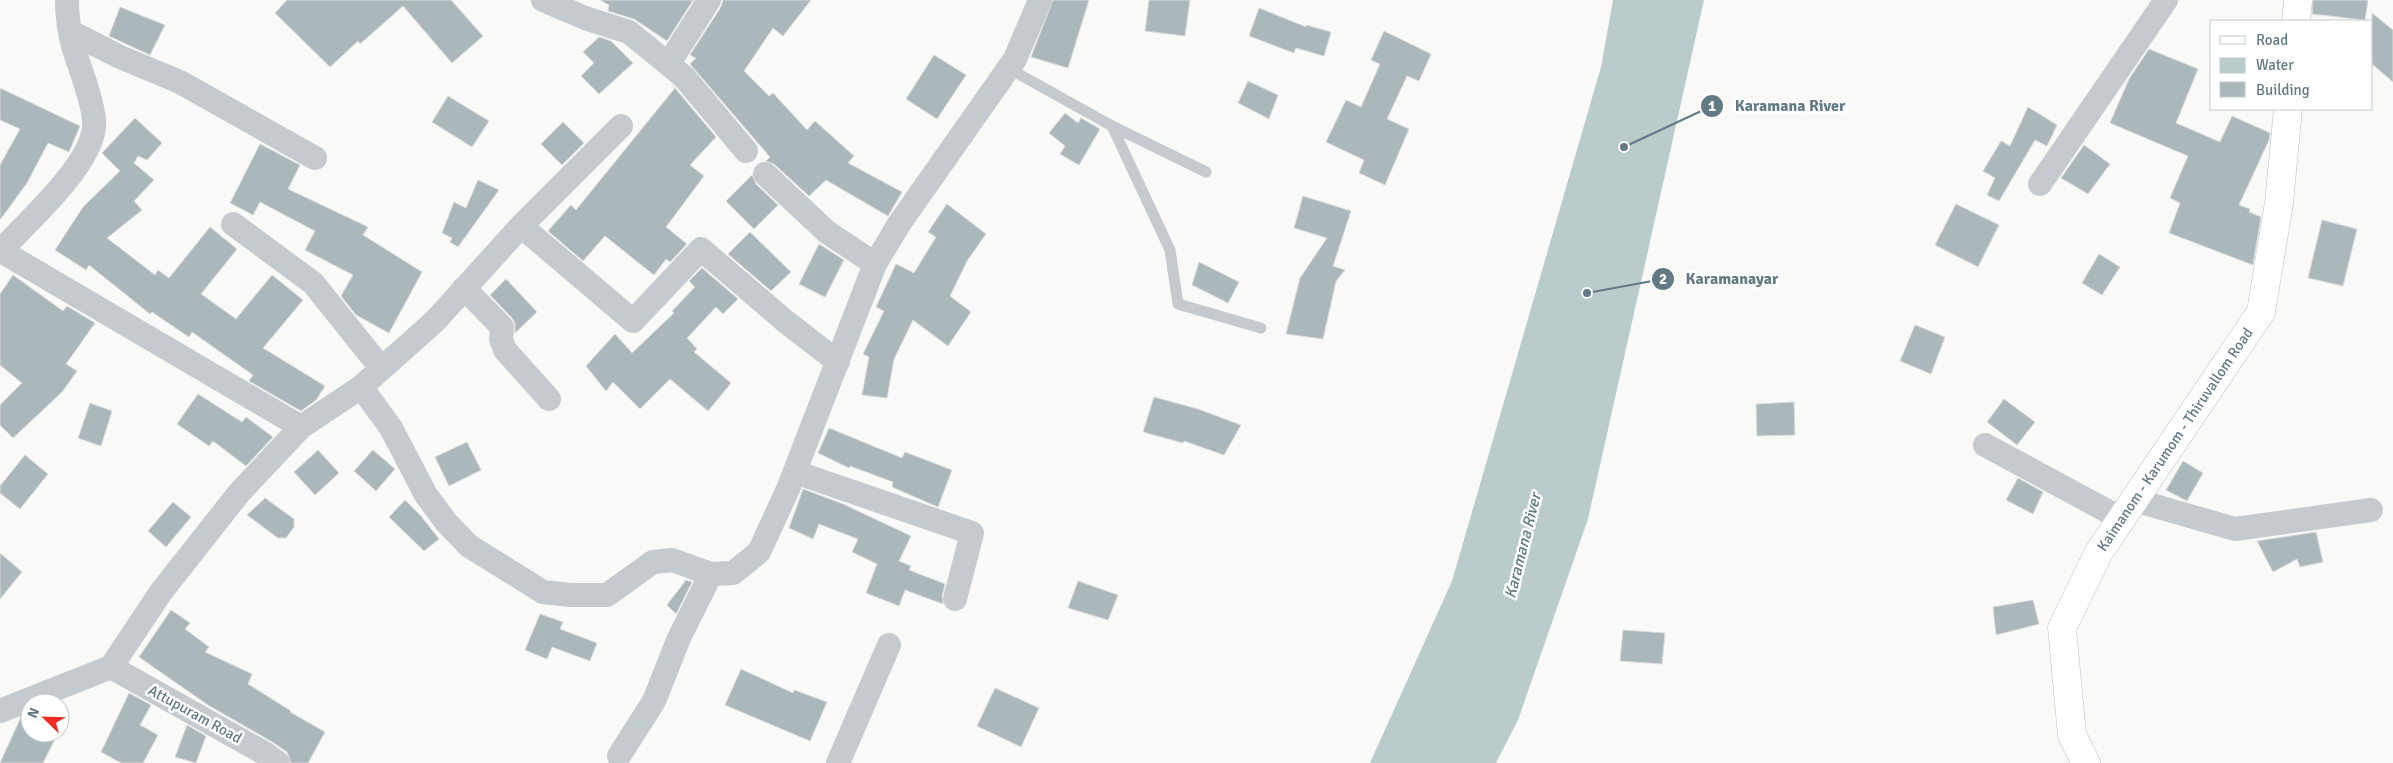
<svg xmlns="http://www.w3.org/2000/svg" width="2393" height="763" font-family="Signika,sans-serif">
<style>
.water{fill:#bacbcc}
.building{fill:#aab7bb;stroke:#dbdbd9}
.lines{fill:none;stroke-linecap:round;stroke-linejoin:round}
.secondary-casing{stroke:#b6bfc2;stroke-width:29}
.service{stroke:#c4cacd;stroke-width:11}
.minor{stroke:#c4cacd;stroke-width:24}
.secondary{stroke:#fff;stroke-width:28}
.labels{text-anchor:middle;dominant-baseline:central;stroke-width:5;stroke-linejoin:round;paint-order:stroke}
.street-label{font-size:15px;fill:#627a84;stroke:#fff}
.water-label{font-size:16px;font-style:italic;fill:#5d7a7d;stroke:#fff}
.leader{fill:none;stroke:#627a84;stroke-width:2}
.callout-dot{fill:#627a84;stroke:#fff;stroke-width:2}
.mark-label{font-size:15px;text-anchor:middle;font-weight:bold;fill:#fff}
.callout-label{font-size:16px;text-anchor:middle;font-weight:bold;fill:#627a84;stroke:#fff;stroke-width:5;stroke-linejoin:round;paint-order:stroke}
</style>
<rect width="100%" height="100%" fill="#f9f9f7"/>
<!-- water -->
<path class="water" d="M 1613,0 L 1704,0 L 1588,519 L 1518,720 L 1496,763 L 1370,763 L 1452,581 L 1601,67 Z"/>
<!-- building -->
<path class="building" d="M 287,0 L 451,0 L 483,36 L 452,63 L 403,6 L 360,44 L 358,41 L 330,67 L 275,13 Z
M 600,0 L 693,0 L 667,41 L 634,19 L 608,11 L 609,5 Z
M 723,0 L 811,0 L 783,36 L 773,28 L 744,71 L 769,96 L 773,93 L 807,130 L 815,121 L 854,156 L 848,163 L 902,192 L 888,216 L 826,180 L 809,196 L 774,164 L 766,161 L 770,157 L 690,64 L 696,58 L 690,55 L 721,7 Z
M 1053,0 L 1089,0 L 1068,68 L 1031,57 Z
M 1149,0 L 1190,0 L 1185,36 L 1145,31 Z
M 2313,0 L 2368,0 L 2365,20 L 2312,14 Z
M 120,7 L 165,25 L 150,55 L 109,36 Z
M 1259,8 L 1306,27 L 1306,25 L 1331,32 L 1324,56 L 1296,48 L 1294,53 L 1249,36 Z
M 2372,13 L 2393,30 L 2393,82 L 2372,64 Z
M 1384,31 L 1431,54 L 1419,81 L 1407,76 L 1387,119 L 1409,129 L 1385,185 L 1359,173 L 1364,160 L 1326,142 L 1346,100 L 1361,107 L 1380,64 L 1371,60 Z
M 599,37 L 611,41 L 633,63 L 599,94 L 581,76 L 594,63 L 583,52 Z
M 2149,49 L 2198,69 L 2176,123 L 2220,142 L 2232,116 L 2270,133 L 2269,140 L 2239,205 L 2250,209 L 2249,212 L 2261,217 L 2253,265 L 2169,233 L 2180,203 L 2170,198 L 2188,156 L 2110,123 L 2129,79 Z
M 934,55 L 966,75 L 937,119 L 906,99 Z
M 1248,81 L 1278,95 L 1269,119 L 1238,103 Z
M 671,84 L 674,87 L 716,137 L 690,165 L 704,176 L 666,227 L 687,244 L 670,262 L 666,259 L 654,275 L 605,236 L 583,261 L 548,231 L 571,205 L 576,210 L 675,88 Z
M 0,88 L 80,126 L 69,152 L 48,143 L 27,183 L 0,220 L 0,165 L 20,129 L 0,120 Z
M 448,96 L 489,121 L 472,147 L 432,122 Z
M 2028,107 L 2057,125 L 2047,146 L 2035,140 L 1999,201 L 1987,195 L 1995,178 L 1983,171 L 2001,141 L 2010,146 Z
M 1065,113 L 1078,123 L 1081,118 L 1100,129 L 1079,165 L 1060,154 L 1065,146 L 1049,133 Z
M 135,118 L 162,143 L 147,160 L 138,156 L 134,163 L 154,180 L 134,201 L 142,210 L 107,238 L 155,275 L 158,270 L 169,278 L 210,227 L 237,249 L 201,294 L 236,319 L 272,275 L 303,300 L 263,348 L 325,386 L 316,400 L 301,411 L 249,381 L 253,375 L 192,332 L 189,337 L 152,312 L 150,314 L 89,265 L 86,270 L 55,250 L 83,207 L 120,171 L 102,153 Z
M 563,122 L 584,143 L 562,165 L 541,144 Z
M 260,144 L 300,165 L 288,189 L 368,227 L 363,235 L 422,272 L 389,333 L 356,315 L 341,296 L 353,275 L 305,250 L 315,231 L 260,202 L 253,215 L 230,203 Z
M 2084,145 L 2110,164 L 2088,194 L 2061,178 Z
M 752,175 L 756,184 L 778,205 L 754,229 L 726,201 Z
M 478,180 L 499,190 L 458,247 L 450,242 L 452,238 L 442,233 L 454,202 L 466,208 Z
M 1303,196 L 1351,211 L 1333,266 L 1345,270 L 1336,281 L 1323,339 L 1286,334 L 1300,278 L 1327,238 L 1294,228 Z
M 947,204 L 986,234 L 967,261 L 950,296 L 971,312 L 948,346 L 913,320 L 894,359 L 887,398 L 862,395 L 869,357 L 863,354 L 884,311 L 876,307 L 896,264 L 914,273 L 936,237 L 928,232 Z
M 1956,204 L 1999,225 L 1978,267 L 1935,245 Z
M 2322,220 L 2357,229 L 2343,286 L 2308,278 Z
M 750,232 L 791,272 L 771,291 L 728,254 Z
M 819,244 L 844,260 L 825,297 L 799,284 Z
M 2099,254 L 2120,267 L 2102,295 L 2082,283 Z
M 1199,262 L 1239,282 L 1228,303 L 1192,285 Z
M 702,268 L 738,299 L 723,314 L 716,307 L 687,338 L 697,349 L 694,352 L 731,383 L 708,411 L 670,379 L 640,409 L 613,382 L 606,391 L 586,366 L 615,334 L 632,353 L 674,313 L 672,311 L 695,287 L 689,281 Z
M 13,275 L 63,311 L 67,306 L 95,323 L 66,364 L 77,371 L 62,392 L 13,438 L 0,425 L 0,405 L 22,383 L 0,365 L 0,294 Z
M 506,279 L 537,312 L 515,333 L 515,323 L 512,318 L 490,295 Z
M 1915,325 L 1945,337 L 1931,374 L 1900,361 Z
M 198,394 L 242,422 L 246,417 L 273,437 L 246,466 L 213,441 L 209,446 L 177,424 Z
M 1154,397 L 1198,409 L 1241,425 L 1224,455 L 1184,441 L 1183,443 L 1143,432 Z
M 2004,399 L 2035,422 L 2017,445 L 1987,422 Z
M 1794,402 L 1795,435 L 1757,436 L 1756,404 Z
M 90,403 L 112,411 L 101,446 L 78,438 Z
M 829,428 L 902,458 L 905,452 L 952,470 L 938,507 L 892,487 L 893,482 L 850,466 L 849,468 L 818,453 Z
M 467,442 L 481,470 L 449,486 L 435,457 Z
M 318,450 L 339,473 L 315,495 L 294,472 Z
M 373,450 L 395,469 L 376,491 L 354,471 Z
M 25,455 L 48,474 L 20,509 L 0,493 L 0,486 Z
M 2183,461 L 2203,473 L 2187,501 L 2166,490 Z
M 2018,478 L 2043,492 L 2033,514 L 2006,500 Z
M 803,489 L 843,504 L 911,536 L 899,561 L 911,566 L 909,570 L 945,584 L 942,596 L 943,604 L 905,590 L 899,606 L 866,593 L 877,564 L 852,552 L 858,539 L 819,524 L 813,539 L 789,528 Z
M 265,498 L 294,519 L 294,527 L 286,538 L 278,538 L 247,515 Z
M 405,500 L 421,516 L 439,539 L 424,551 L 389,517 Z
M 173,502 L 191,517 L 166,547 L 148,531 Z
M 2316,532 L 2323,562 L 2300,567 L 2297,559 L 2273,572 L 2257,541 Z
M 0,553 L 22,572 L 0,599 Z
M 686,580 L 692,582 L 676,614 L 667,605 Z
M 1078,581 L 1118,595 L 1108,620 L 1068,608 Z
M 2033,600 L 2039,624 L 1996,635 L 1993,607 Z
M 171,610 L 190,623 L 185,629 L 209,647 L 205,652 L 252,674 L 248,684 L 291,711 L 290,712 L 325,732 L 308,763 L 291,763 L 287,752 L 274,743 L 208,705 L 139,657 Z
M 540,614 L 563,622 L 560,629 L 597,643 L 590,661 L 552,647 L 547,659 L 525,650 Z
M 1623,630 L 1665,633 L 1662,664 L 1620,661 Z
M 741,669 L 793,693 L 794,690 L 827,702 L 810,741 L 725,705 Z
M 995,688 L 1039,708 L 1021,747 L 977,726 Z
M 129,693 L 151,705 L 140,725 L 158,735 L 143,763 L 121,763 L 101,752 Z
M 30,714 L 30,733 L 58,733 L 43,763 L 0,763 L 21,717 Z
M 187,725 L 206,736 L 196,763 L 175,757 Z"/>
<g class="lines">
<!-- secondary casing -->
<g class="secondary-casing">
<g id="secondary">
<path d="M 2296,21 L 2298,0"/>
<path id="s1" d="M 2086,763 L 2072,735 L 2062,628 L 2099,552 L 2261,312 L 2279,203 L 2288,109"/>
</g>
</g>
<!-- service -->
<path class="service" d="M 1008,68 L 1112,126 L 1206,172
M 1112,126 L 1170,250 L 1178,304 L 1261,328"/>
<!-- minor -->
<path class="minor" d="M 67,0 C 67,15 69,31 73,46 C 80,70 91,94 94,119 C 99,160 27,221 1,251 L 301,427 L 361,387 L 391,428 L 426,495 L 446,522 L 469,546 L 543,592 L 570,595 L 607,595 L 653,562 L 672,560 L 711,574 L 733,573 L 759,552 L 788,489 L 875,264 L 899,224 L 1015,59 L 1040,0
M 543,0 L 585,18 L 629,32 L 684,77 L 746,151
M 71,32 L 120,57 L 180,82 L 315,158
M 669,63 L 709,0
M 765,174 L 827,232 L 875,264
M 2040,184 L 2166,0
M 233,224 L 313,283 L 381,368
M 521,226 L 633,321 L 701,249 L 785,321 L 838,362
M 464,288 L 502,327 L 501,339 L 505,350 L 549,399
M 361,387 L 435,321 L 521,226 L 621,126
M 1985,445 L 2122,519
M 795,472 L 972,533 L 955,599
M 2134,500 L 2235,529 L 2371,510
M 111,667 L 266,754 L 278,763
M 0,711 L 111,667 L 161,592 L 239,493 L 301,427
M 619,756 L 654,701 L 679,638 L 711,574
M 838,763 L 889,645"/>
<!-- secondary -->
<use href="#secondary" class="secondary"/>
</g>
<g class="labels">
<!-- street labels -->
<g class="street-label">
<text stroke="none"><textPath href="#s1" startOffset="359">Kaimanom - Karumom - Thiruvallom Road</textPath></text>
<text transform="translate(195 714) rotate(29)">Attupuram Road</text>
</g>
<!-- water labels -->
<g class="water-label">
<text transform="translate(1523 546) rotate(-76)">Karamana River</text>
</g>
</g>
<!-- callouts -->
<path class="leader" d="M1624 147L1712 106M1587 293L1663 279"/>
<g class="callout-dot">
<circle cx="1624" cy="147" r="5"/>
<circle cx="1587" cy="293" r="5"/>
<circle cx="1712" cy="106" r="12"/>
<circle cx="1663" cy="279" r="12"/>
</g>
<g class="mark-label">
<text x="1712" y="111">1</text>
<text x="1663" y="284">2</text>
</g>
<g class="callout-label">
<text x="1790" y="111">Karamana River</text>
<text x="1732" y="284">Karamanayar</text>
</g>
<!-- legend -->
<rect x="2210" y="20" width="162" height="90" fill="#ffffff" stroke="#c0cace"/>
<rect x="2220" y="36" width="25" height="8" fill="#ffffff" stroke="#c0cace"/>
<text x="2256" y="45" font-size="15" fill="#627a84">Road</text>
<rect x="2220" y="58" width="25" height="15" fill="#bacbcc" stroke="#c0cace"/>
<text x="2256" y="70" font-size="15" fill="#627a84">Water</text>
<rect x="2220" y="82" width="25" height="15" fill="#aab7bb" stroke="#c0cace"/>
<text x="2256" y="95" font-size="15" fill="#627a84">Building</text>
<!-- north arrow -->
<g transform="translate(45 718) rotate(293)"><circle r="24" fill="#ffffff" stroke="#c0cace"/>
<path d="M0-4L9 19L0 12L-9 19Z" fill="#ee2e21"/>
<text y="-8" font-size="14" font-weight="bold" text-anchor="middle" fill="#627a84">N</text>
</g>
</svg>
